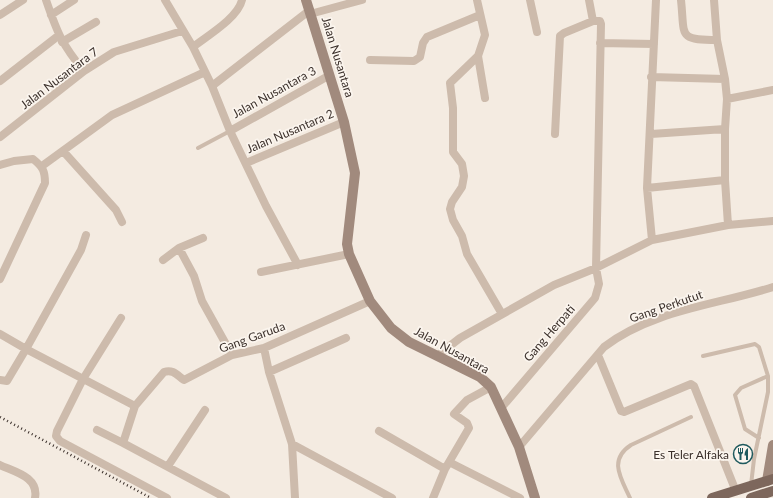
<svg xmlns="http://www.w3.org/2000/svg" width="773" height="498" font-family="Lato,sans-serif">
<style>
.lines{fill:none;stroke-linecap:round;stroke-linejoin:round}
.lane{stroke:#cdbbac;stroke-width:4}
.street{stroke:#cdbbac;stroke-width:8}
.secondary{stroke:#a18a7d;stroke-width:10}
.primary{stroke:#7d675c;stroke-width:10}
.rail{stroke:#3b302b;stroke-width:2.5;stroke-dasharray:1 3;stroke-linecap:butt}
.labels{text-anchor:middle;dominant-baseline:central;stroke-width:3.5;stroke-linejoin:round;paint-order:stroke}
.street-label{font-size:12px;fill:#3b302b;stroke:#fbf5ee}
.poi-label{font-size:12px;fill:#3b302b;stroke:#fbf5ee;text-anchor:end}
</style>
<rect width="100%" height="100%" fill="#f4ebe1"/>
<g class="lines">
<!-- lane -->
<path class="lane" d="M 198,148 L 230,131
M 703,356 L 755,344 L 759,347 L 768,376 L 768,392 L 754,459 L 751,485
M 759,438 L 745,429 L 735,395 L 741,388 L 768,376
M 630,498 C 621,478 608,460 631,445 L 691,417"/>
<!-- street -->
<path class="street" d="M 46,0 C 57,32 62,45 84,71
M 165,0 L 193,47 L 212,86
M 477,0 L 485,35 L 478,56 L 485,98
M 530,0 L 537,32
M 681,0 C 685,36 677,40 717,40
M 714,0 L 717,40 L 725,79 L 727,99 L 725,129 L 725,180 L 728,225
M 310,14 L 362,0
M 0,15 L 23,0
M 51,15 L 74,0
M 62,42 L 96,22
M 600,43 L 654,44
M 193,47 C 207,36 238,18 242,0
M 478,56 L 450,83 L 453,108 L 453,152 L 462,164 L 464,176 L 462,187 L 452,202 L 450,209 L 453,220 L 462,236 L 467,254 L 502,314
M 370,60 L 414,61 L 420,57 L 423,43 L 427,37 L 480,15
M 651,77 L 725,79
M 0,81 L 58,36
M 727,99 L 773,90
M 230,131 L 330,75
M 555,134 L 560,36 L 564,33 L 593,21 L 589,0
M 651,134 L 725,129
M 0,137 L 84,71 L 114,52 L 182,31
M 63,151 L 116,210 L 122,222
M 246,163 L 344,122
M 0,165 L 14,161 L 33,159 C 43,167 45,171 45,183 L 0,279
M 42,166 L 112,115 L 205,72
M 647,188 L 725,180
M 86,235 L 81,250 L 26,349 L 135,406
M 652,240 L 647,188 L 656,0
M 179,248 L 194,276 L 202,301 L 232,355
M 163,260 L 179,248 L 203,238
M 298,265 L 266,206 L 230,131 L 212,86 L 310,10
M 261,272 L 349,254
M 121,318 L 83,379 L 57,431 L 56,436 L 60,441 L 167,498
M 0,334 L 26,349 L 7,381 L 0,380
M 264,348 L 269,372 L 292,444 L 295,498
M 598,355 L 621,411 L 624,412 L 691,384 L 694,386 L 735,489
M 437,356 L 460,338 L 554,285 L 596,268 L 652,240 L 728,225 L 773,221
M 269,372 L 346,338
M 502,407 L 595,298 L 599,284 L 596,268 L 601,24 L 600,21 L 593,21
M 97,430 L 123,443
M 379,431 L 445,469
M 292,444 L 392,498
M 519,447 L 604,347 C 652,310 717,305 773,287
M 449,462 L 520,498
M 0,465 C 15,472 39,477 35,498
M 168,466 L 205,410
M 226,498 L 123,443 L 135,406 L 164,372 C 173,369 177,375 184,380 L 232,355 L 264,348 L 370,301
M 433,498 L 445,469 L 469,428 L 467,423 L 454,414 L 467,400 L 491,387"/>
<!-- secondary -->
<path class="secondary" d="M 306,0 L 344,122 L 355,173 L 347,244 L 349,254 L 370,301 L 391,328 L 409,342 L 480,377 L 491,387 L 519,447 L 535,498
M 767,481 L 773,445"/>
<!-- primary -->
<path class="primary" d="M 712,498 L 773,479
M 751,498 L 773,491"/>
<!-- rail -->
<path class="rail" d="M 0,417 L 151,498"/>
</g>
<!-- icons -->
<defs>
<g id="restaurant-ring" transform="scale(1)"><circle r="9.5" fill="#fbf5ee" stroke="#1f5a5e" stroke-width="1.5"/><path d="M-5-6h1v4h1v-4h1v4h1v-4h1v5L-1.5 .5V6h-2V.5L-5-1ZM5-6V6H3V1.5H1.5Q1.5-4 5-6Z" fill="#1f5a5e"/></g>
</defs>
<g fill-rule="evenodd">
<use href="#restaurant-ring" x="743" y="454"/>
</g>
<g class="labels">
<!-- street labels -->
<g class="street-label">
<text transform="translate(338 57) rotate(73)">Jalan Nusantara</text>
<text transform="translate(59 78) rotate(-37)">Jalan Nusantara 7</text>
<text transform="translate(274 92) rotate(-29)">Jalan Nusantara 3</text>
<text transform="translate(290 131) rotate(-23)">Jalan Nusantara 2</text>
<text transform="translate(666 306) rotate(-19)">Gang Perkutut</text>
<text transform="translate(549 333) rotate(-49)">Gang Herpati</text>
<text transform="translate(252 337) rotate(-20)">Gang Garuda</text>
<text transform="translate(452 350) rotate(29)">Jalan Nusantara</text>
</g>
<!-- poi labels -->
<g class="poi-label">
<text x="729" y="454">Es Teler Alfaka</text>
</g>
</g>
</svg>
